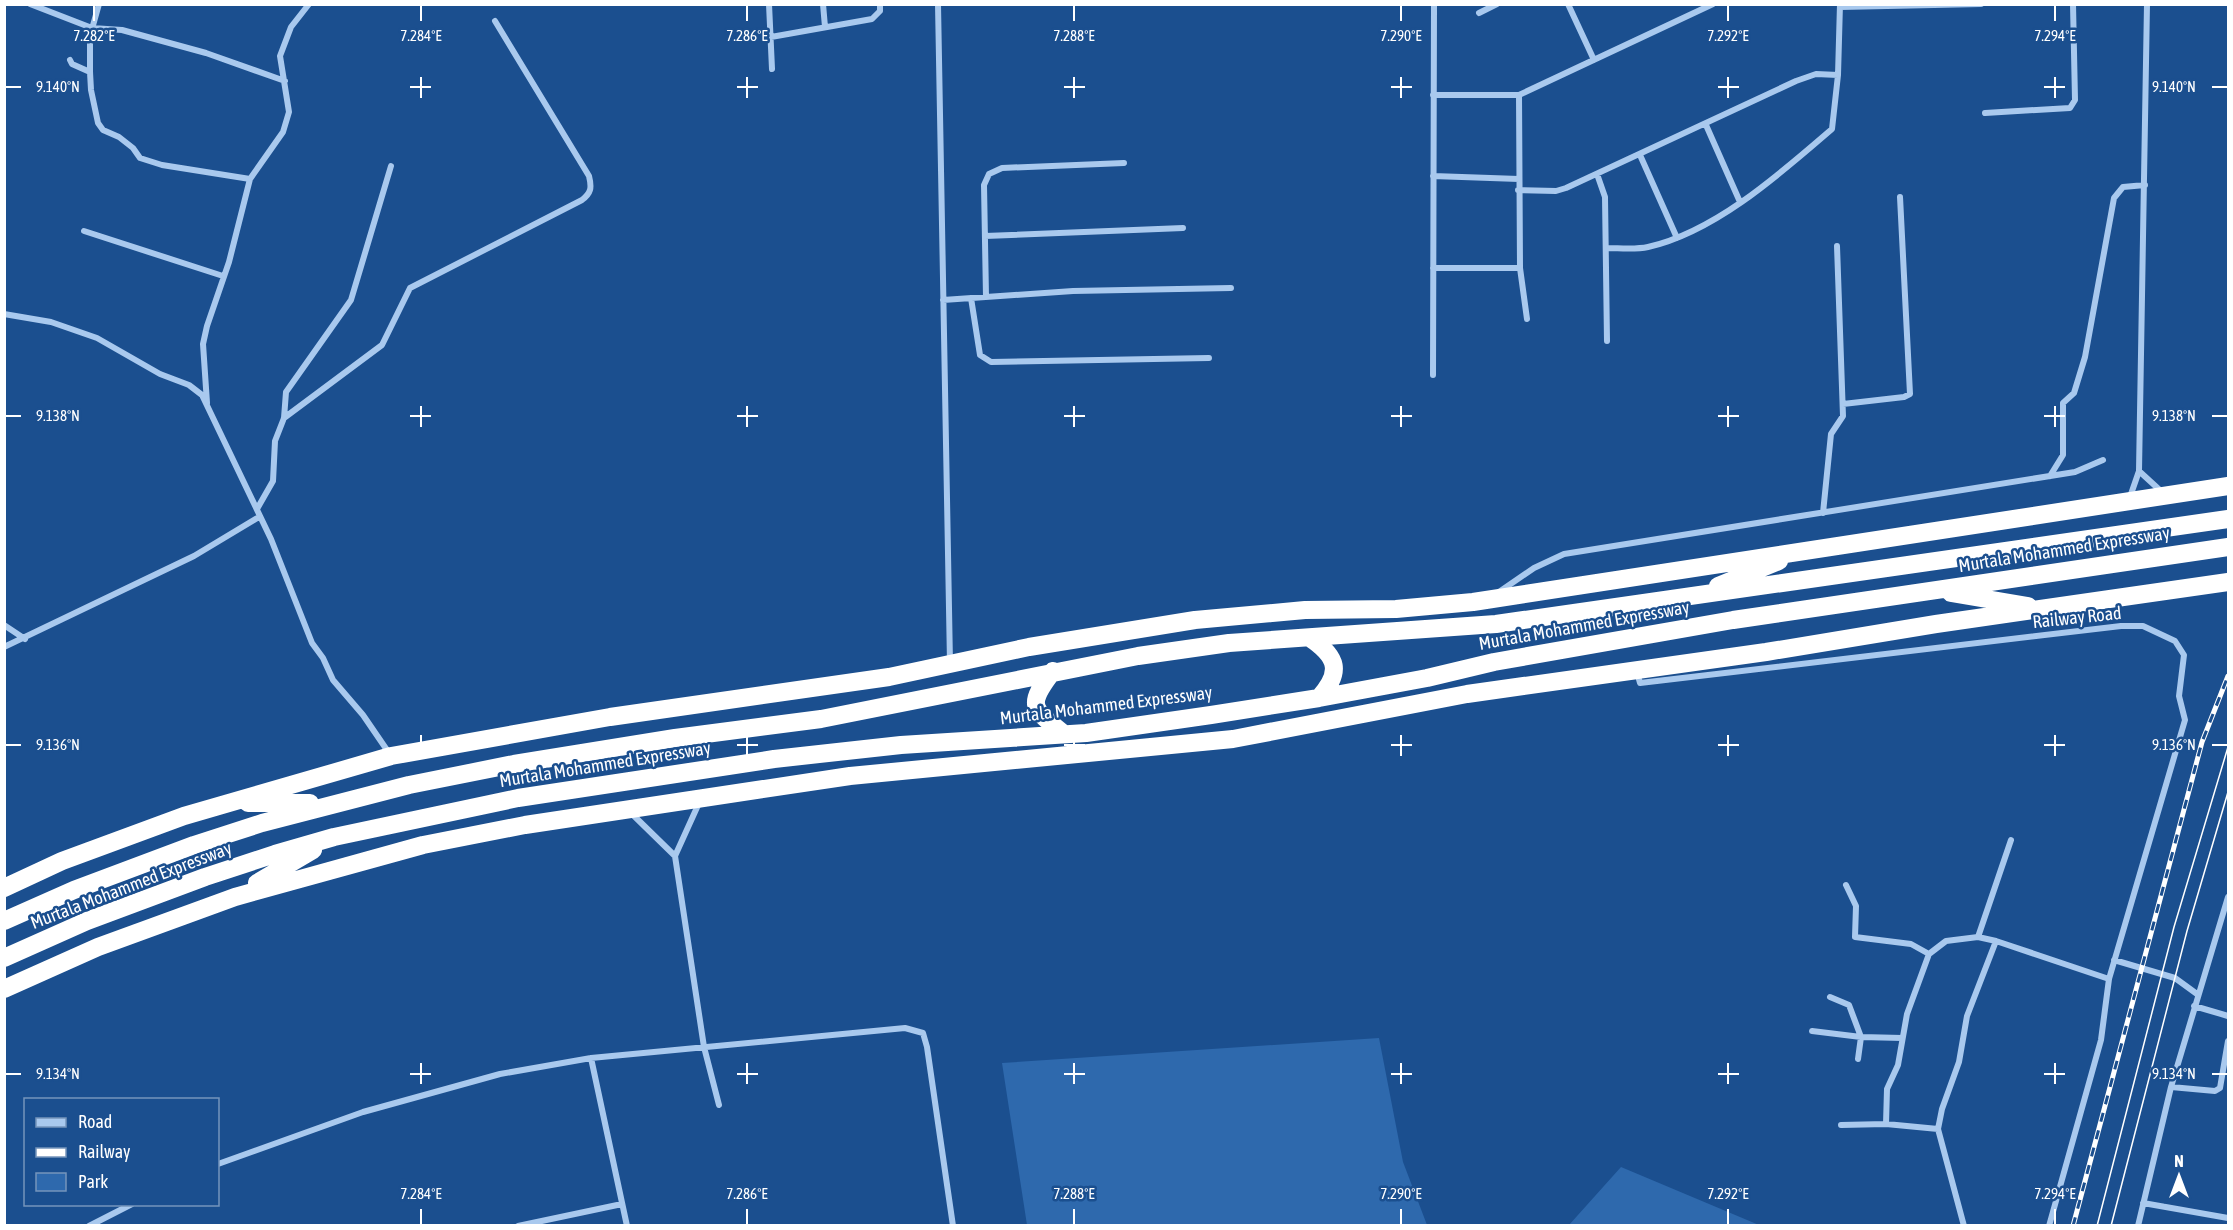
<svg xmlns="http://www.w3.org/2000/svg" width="2233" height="1230" font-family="'Asap Condensed',sans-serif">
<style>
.green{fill:#2e69ad}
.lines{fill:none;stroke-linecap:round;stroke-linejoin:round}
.street{stroke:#a9c9ee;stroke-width:6}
.highway{stroke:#fff;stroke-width:18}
.tram{stroke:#fff;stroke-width:1.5}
.rail-casing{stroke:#fff;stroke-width:5}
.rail{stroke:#1b4f8f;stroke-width:3;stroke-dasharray:9;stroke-linecap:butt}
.ticks{fill:none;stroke:#fff;stroke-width:2}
.labels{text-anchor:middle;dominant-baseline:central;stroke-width:5;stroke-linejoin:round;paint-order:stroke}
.street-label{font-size:18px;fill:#fff;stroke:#1b4f8f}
.ticks-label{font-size:15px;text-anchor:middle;fill:#fff;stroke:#1b4f8f;stroke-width:5;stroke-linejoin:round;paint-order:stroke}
</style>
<rect width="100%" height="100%" fill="#1b4f8f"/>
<!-- green -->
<path class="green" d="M 1379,1038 L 1403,1162 L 1427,1225 L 1027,1225 L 1002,1063 Z
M 1621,1167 L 1759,1225 L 1569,1225 Z"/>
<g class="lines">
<!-- street -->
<path class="street" d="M 30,4 L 92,28 L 122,30 L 206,53 L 285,81
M 99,4 L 90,36 L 90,72 L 91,90 L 98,123 L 103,130 L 119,137 L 133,148 L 140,158 L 162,165 L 250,179
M 769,4 L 772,69
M 823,4 L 825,27
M 938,4 L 950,663
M 1568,4 L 1594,60
M 1840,7 L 1981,4
M 1479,13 L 1497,4
M 771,37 L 872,19 L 880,11 L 880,4
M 70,60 L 72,64 L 90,72
M 1433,95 L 1519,95 L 1713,4
M 1985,113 L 2070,108 L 2075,100 L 2073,4
M 1706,125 L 1740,202
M 1640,155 L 1677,238
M 1597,174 L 1605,197 L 1607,341
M 1433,176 L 1519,179
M 1518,190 L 1556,191 L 1566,188 L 1796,81 L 1816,74 L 1838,75
M 84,231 L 223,276
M 985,236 L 1183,228
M 1606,248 C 1619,248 1635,250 1648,247 C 1715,232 1781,173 1832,129 L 1838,75 L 1840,4
M 1433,268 L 1520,268 L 1519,95
M 1520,268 L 1527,319
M 986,297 L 984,185 L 989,174 L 1002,168 L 1124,163
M 971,298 L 980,355 L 991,362 L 1209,358
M 943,300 L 1073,291 L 1231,288
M 4,314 L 51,322 L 97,338 L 160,374 L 189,385 L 202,395 L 271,539 L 312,643 L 323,658 L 333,680 L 363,715 L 389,753
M 1433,375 L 1434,4
M 207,403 L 203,344 L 207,326 L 229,262 L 250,179 L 283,132 L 289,112 L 280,56 L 291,27 L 309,4
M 1843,404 L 1904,397 L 1910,394 L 1900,197
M 284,418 L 382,345 L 410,288 L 582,200 C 591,193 592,188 589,176 L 495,21
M 2139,471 L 2163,493
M 2050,476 L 2063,455 L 2063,403 L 2074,393 L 2085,357 L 2114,198 L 2123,187 L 2145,185
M 2130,497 L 2139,471 L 2147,4
M 257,509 L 273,481 L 275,441 L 284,418 L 286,392 L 351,300 L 391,166
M 1823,513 L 1831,434 L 1843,416 L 1837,246
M 1499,592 L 1534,568 L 1564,554 L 2075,472 L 2103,460
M 4,625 L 25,639
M 4,647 L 194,556 L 259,517
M 1637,672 L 1640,683 L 2121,626 L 2143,626 L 2175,641 L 2184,655 L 2179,696 L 2185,720 L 2109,979 L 2101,1040 L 2049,1226
M 699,803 L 675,856 L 704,1047 L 719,1105
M 630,812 L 675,856
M 1846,885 L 1856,906 L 1855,937 L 1911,944 L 1929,954
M 1978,937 L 2011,840
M 2114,960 L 2175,978 L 2197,994
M 2194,1006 L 2228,1016
M 1812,1031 L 1861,1037 L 1849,1005 L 1830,997
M 1858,1059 L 1861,1037 L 1902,1038
M 2171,1087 L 2215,1091 L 2220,1088 L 2228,1041
M 1841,1125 L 1886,1124
M 1938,1129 L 1886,1124 L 1887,1089 L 1898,1065 L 1907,1014 L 1929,954 L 1946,941 L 1978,937 L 1996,941
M 218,1164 L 363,1112 L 500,1074 L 591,1058
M 2143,1203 L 2228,1218
M 89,1226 L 132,1204
M 518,1226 L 622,1204
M 627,1226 L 591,1058 L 905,1028 L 923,1033 L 927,1047 L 953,1226
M 1964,1226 L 1938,1129 L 1942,1109 L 1959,1062 L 1967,1016 L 1996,941 L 2109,979
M 2138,1226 L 2171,1087 L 2228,897"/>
<!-- highway -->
<path class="highway" d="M 1718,586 L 1779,561
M 1951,593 L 2028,606
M 1310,638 C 1338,657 1342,672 1319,698
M 1053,671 C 1026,706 1032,708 1064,734
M 248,803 L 310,803
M 257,883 L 313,850
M 4,888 L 62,861 L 184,816 L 391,756 L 610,717 L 889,677 L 1029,647 L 1195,620 L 1305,610 L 1396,609 L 1473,602 L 2228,486
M 4,921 L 74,890 L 194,845 L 262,823 L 409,785 L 514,764 L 675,738 L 821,719 L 1138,656 L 1229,643 L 1496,624 L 2228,519
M 4,958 L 87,921 L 205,877 L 275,854 L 334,837 L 518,798 L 774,759 L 901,745 L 1086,733 L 1211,715 L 1319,698 L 1427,678 L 1494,662 L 1733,620 L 2228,547
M 4,989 L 98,947 L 235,897 L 423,845 L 525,825 L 850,776 L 1233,739 L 1467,694 L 1766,652 L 1936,624 L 2228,582"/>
<!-- tram -->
<path class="tram" d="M 2097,1226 L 2174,927 L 2228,747
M 2111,1226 L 2187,931 L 2228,792"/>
<!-- rail casing -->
<g class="rail-casing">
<path id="rail" d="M 2073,1226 L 2202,742 L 2228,676"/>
</g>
<!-- rail -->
<use href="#rail" class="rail"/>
</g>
<!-- ticks -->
<path class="ticks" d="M 94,6 L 94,21M 421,6 L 421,21M 747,6 L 747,21M 1074,6 L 1074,21M 1401,6 L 1401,21M 1728,6 L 1728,21M 2055,6 L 2055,21M 421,77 L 421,98M 747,77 L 747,98M 1074,77 L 1074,98M 1401,77 L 1401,98M 1728,77 L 1728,98M 2055,77 L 2055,98M 6,87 L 21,87M 410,87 L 431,87M 737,87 L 758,87M 1064,87 L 1085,87M 1391,87 L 1412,87M 1718,87 L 1739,87M 2044,87 L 2065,87M 2212,87 L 2227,87M 421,406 L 421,427M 747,406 L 747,427M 1074,406 L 1074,427M 1401,406 L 1401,427M 1728,406 L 1728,427M 2055,406 L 2055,427M 6,416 L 21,416M 410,416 L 431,416M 737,416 L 758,416M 1064,416 L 1085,416M 1391,416 L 1412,416M 1718,416 L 1739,416M 2044,416 L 2065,416M 2212,416 L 2227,416M 421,735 L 421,756M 747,735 L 747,756M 1074,735 L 1074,756M 1401,735 L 1401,756M 1728,735 L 1728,756M 2055,735 L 2055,756M 6,745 L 21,745M 410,745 L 431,745M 737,745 L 758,745M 1064,745 L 1085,745M 1391,745 L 1412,745M 1718,745 L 1739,745M 2044,745 L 2065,745M 2212,745 L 2227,745M 421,1063 L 421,1084M 747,1063 L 747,1084M 1074,1063 L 1074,1084M 1401,1063 L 1401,1084M 1728,1063 L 1728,1084M 2055,1063 L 2055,1084M 6,1074 L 21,1074M 410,1074 L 431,1074M 737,1074 L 758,1074M 1064,1074 L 1085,1074M 1391,1074 L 1412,1074M 1718,1074 L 1739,1074M 2044,1074 L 2065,1074M 2212,1074 L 2227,1074M 421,1209 L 421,1224M 747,1209 L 747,1224M 1074,1209 L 1074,1224M 1401,1209 L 1401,1224M 1728,1209 L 1728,1224M 2055,1209 L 2055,1224"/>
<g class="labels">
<!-- street labels -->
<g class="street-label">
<text transform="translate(2064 549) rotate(-9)">Murtala Mohammed Expressway</text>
<text transform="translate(2077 617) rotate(-6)">Railway Road</text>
<text transform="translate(1584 625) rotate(-10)">Murtala Mohammed Expressway</text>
<text transform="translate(1106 705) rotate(-7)">Murtala Mohammed Expressway</text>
<text transform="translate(605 764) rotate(-9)">Murtala Mohammed Expressway</text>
<text transform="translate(131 885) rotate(-21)">Murtala Mohammed Expressway</text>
</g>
</g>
<g class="ticks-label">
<text x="94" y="41">7.282°E</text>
<text x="421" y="41">7.284°E</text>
<text x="747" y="41">7.286°E</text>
<text x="1074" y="41">7.288°E</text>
<text x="1401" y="41">7.290°E</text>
<text x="1728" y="41">7.292°E</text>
<text x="2055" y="41">7.294°E</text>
<text x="58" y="92">9.140°N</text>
<text x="2174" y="92">9.140°N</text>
<text x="58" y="421">9.138°N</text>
<text x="2174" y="421">9.138°N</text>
<text x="58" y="750">9.136°N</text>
<text x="2174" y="750">9.136°N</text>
<text x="58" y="1079">9.134°N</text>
<text x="2174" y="1079">9.134°N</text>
<text x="421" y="1199">7.284°E</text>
<text x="747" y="1199">7.286°E</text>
<text x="1074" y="1199">7.288°E</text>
<text x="1401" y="1199">7.290°E</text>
<text x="1728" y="1199">7.292°E</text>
<text x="2055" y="1199">7.294°E</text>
</g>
<!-- border -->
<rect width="2233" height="1230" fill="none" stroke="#ffffff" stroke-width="12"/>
<!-- legend -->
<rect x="24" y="1098" width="195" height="108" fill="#1b4f8f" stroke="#7695bc" stroke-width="1.5"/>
<rect x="36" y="1118" width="30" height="9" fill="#a9c9ee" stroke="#7695bc" stroke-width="1.5"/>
<text x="78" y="1128" font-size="18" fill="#ffffff">Road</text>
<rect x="36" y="1148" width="30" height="9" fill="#ffffff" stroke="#7695bc" stroke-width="1.5"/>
<text x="78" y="1158" font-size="18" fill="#ffffff">Railway</text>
<rect x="36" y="1173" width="30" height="18" fill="#2e69ad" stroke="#7695bc" stroke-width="1.5"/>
<text x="78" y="1188" font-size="18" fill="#ffffff">Park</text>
<!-- north arrow -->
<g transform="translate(2179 1176)" stroke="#1b4f8f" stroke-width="4.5" paint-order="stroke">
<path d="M0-4.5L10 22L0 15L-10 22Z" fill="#ffffff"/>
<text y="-9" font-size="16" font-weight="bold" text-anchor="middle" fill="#ffffff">N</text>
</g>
</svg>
